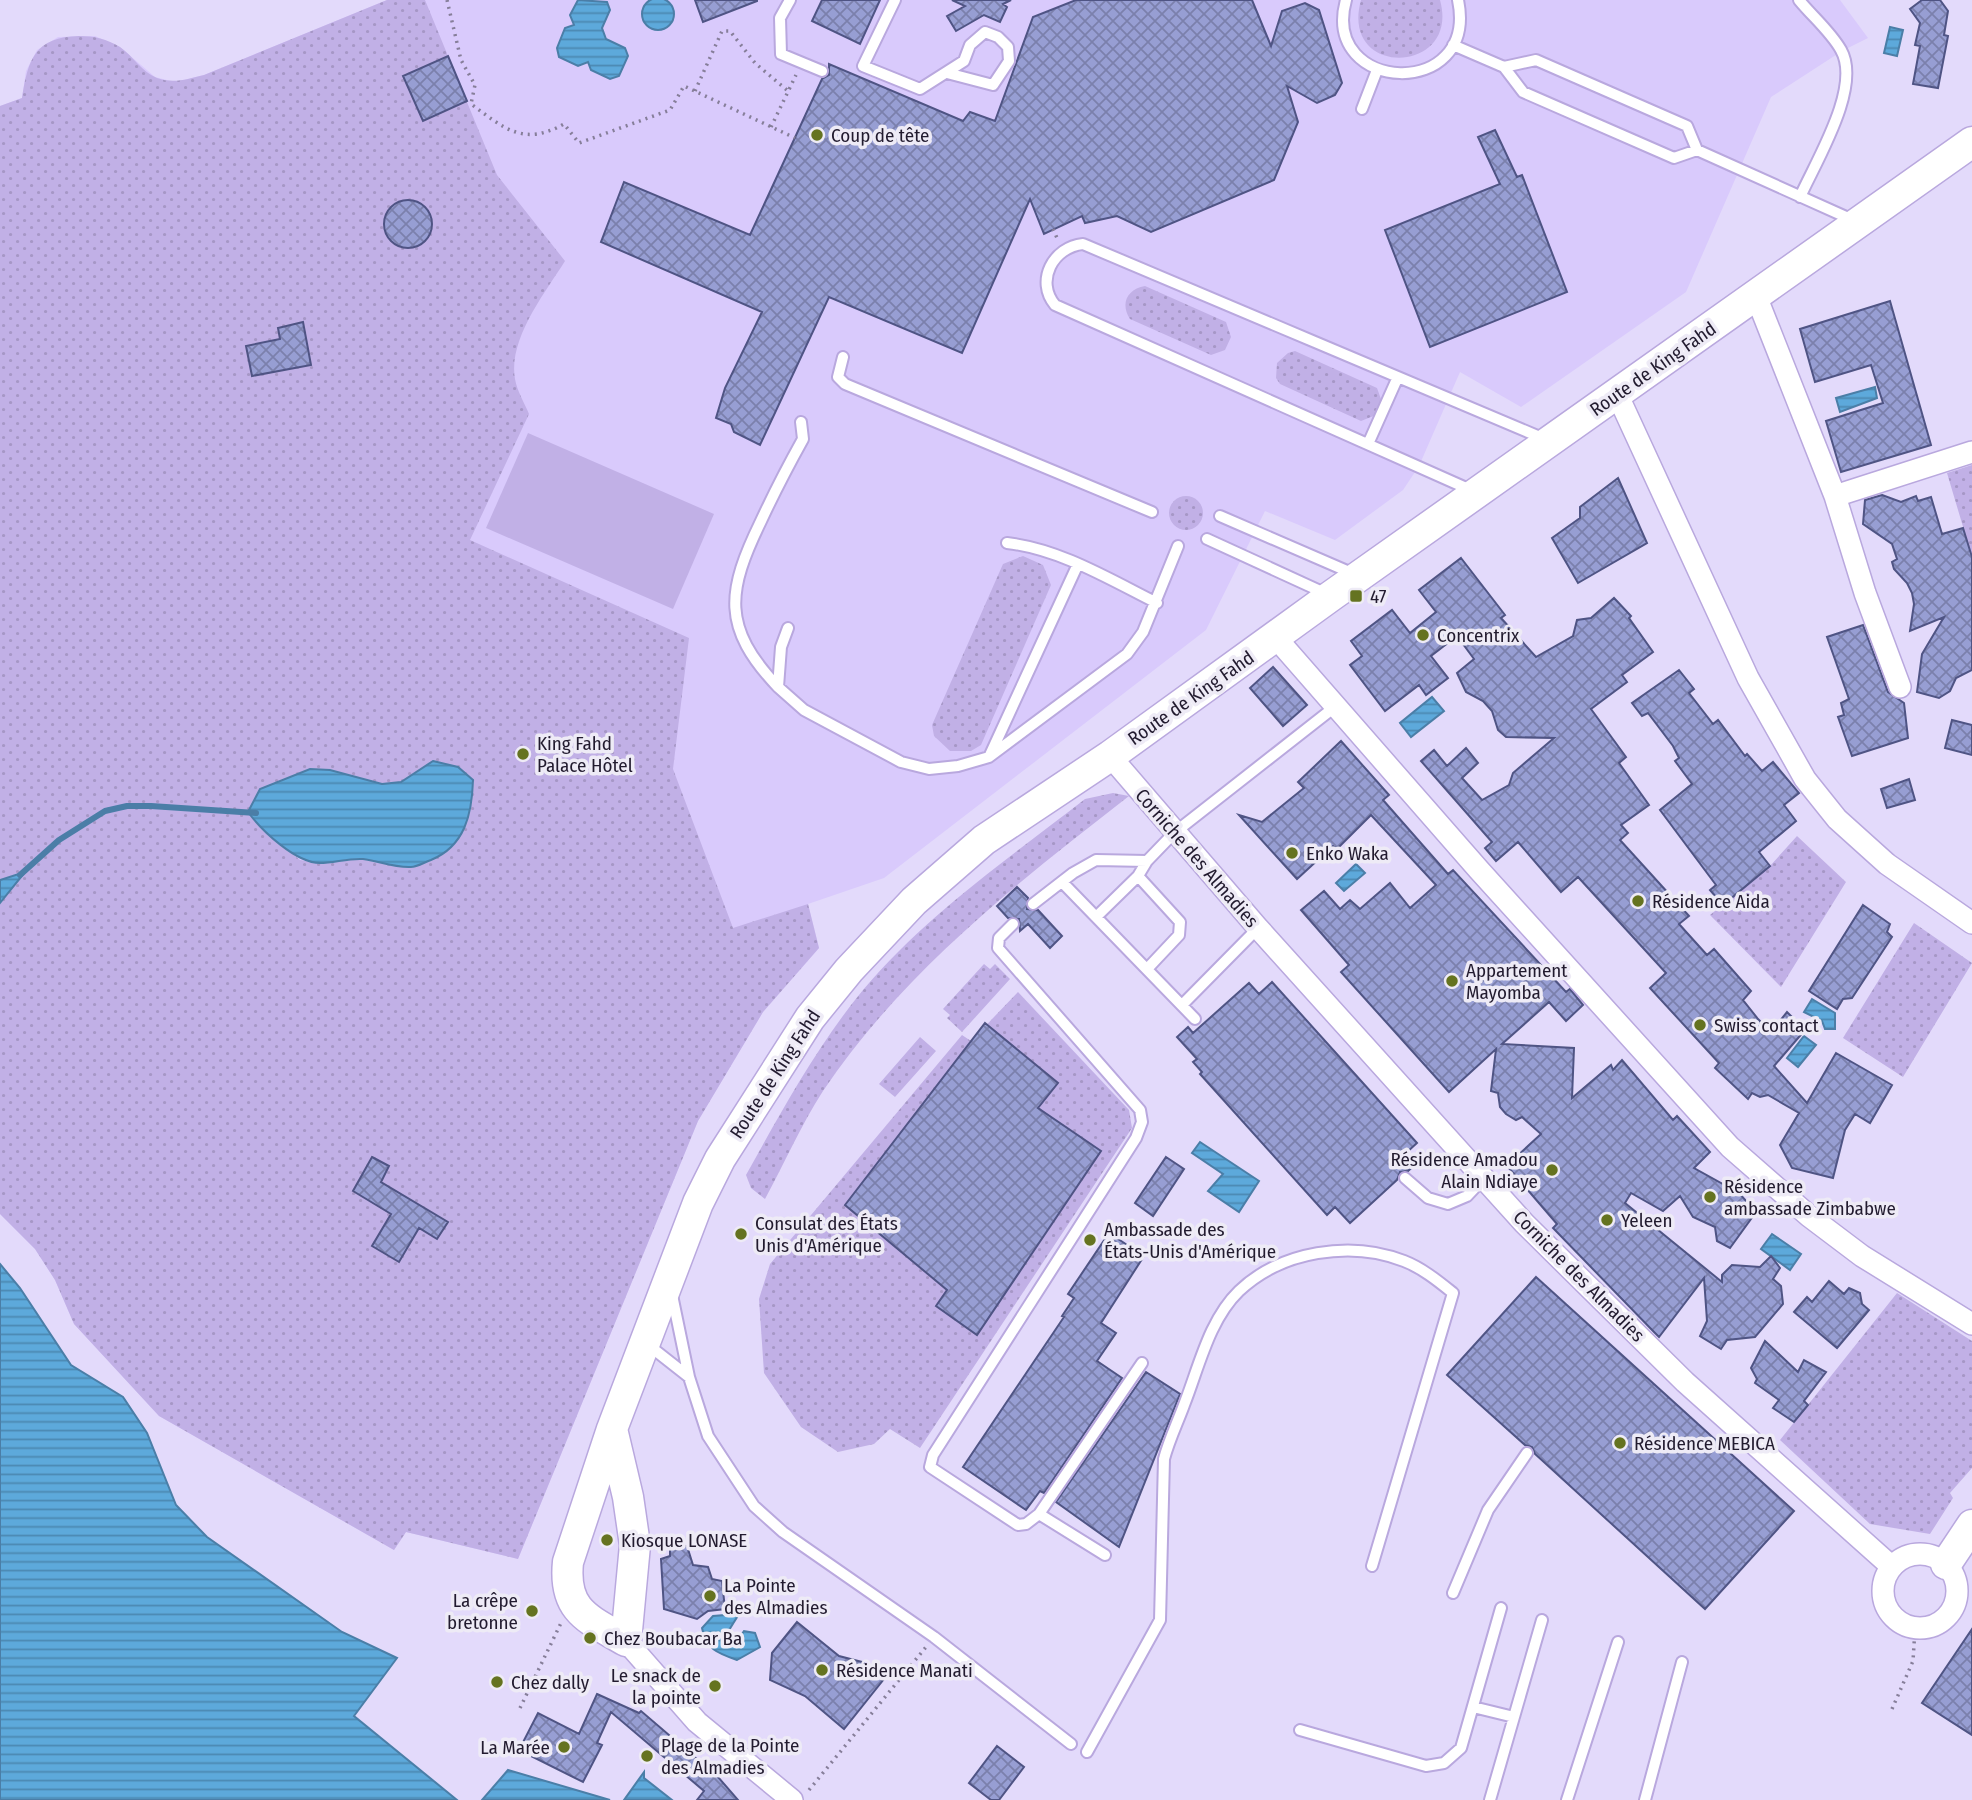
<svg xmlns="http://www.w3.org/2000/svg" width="1972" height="1800" font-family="'Fira Sans Condensed',sans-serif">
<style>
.built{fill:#d9cafc}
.grass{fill:url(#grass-dots);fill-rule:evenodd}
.garden{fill:#c1b0e6}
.water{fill:url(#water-rules);stroke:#4b7ea7;stroke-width:2}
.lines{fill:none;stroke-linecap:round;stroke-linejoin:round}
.stream{stroke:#4b7ea7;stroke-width:6}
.building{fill:url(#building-cross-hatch);stroke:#4f5484;stroke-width:2}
.lane-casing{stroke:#b9a8de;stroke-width:14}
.street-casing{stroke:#b9a8de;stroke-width:24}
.secondary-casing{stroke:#b9a8de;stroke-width:33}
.path{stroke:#867e99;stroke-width:3.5;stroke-dasharray:2 5;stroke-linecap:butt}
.lane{stroke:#fff;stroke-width:10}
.street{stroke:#fff;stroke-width:21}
.secondary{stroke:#fff;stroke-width:30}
.poi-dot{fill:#657320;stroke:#eeebf6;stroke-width:2.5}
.labels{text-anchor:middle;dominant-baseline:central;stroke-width:7;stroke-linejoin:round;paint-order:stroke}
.poi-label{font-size:19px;fill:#221b2f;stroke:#eeebf6;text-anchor:start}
.street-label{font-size:19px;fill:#221b2f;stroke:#eeebf6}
</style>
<defs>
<pattern id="grass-dots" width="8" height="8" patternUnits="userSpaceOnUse" patternTransform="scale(1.75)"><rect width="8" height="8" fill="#c1b0e6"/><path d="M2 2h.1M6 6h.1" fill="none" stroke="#a697c6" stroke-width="1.8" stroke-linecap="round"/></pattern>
<pattern id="water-rules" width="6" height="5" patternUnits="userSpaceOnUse" patternTransform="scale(1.75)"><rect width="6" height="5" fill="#5da9db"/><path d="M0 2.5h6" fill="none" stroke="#4c89b2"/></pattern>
<pattern id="building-cross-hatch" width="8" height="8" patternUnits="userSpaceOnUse" patternTransform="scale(1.75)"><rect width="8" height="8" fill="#979ed3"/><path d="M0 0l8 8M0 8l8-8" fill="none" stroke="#7b80ac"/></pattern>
</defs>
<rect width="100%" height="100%" fill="#e3dafb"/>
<!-- built -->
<path class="built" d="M 387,0 L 1840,0 L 1868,38 L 1842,51 L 1771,97 L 1686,292 L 1521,407 L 1460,372 L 1419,466 L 1403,490 L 1335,540 L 1265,511 L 1206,630 L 884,878 L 808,904 L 819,948 L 763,1012 L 698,1121 L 518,1559 L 406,1532 L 394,1550 L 159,1416 L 74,1324 L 55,1280 L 35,1249 L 0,1214 L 0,106 L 22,98 L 26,71 L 37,50 L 58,37 L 95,36 L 120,47 L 155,77 L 175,82 L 204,75 Z"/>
<!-- grass -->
<path class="grass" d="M 387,0 L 425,0 L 497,175 L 565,261 C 545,293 508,339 515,379 C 517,391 525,404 529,414 L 470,540 L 689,638 L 673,769 L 733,928 L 808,904 L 819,948 L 763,1012 L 698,1121 L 518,1559 L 406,1532 L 394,1550 L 159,1416 L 74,1324 L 55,1280 L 35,1249 L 0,1214 L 0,903 L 23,872 L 0,880 L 0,106 L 22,98 C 28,59 35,37 79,36 C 94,36 107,39 120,47 C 133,56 142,72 157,78 C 174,84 187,79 204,75 ZM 433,761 L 456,843 L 437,857 L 412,868 L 360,859 L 319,863 L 300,860 L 260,828 L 310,769 C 336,770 378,790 401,782 C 412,778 423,767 433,761 Z
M 1361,0 L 1440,0 C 1461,75 1339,79 1361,0 Z
M 1145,286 L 1226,322 L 1231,337 L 1225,350 L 1211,355 L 1130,319 C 1120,304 1127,289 1145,286 Z
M 1295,351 L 1377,388 L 1382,402 L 1376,415 L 1361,421 L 1280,384 L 1276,378 L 1277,363 L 1288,353 Z
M 1972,465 L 1972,557 L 1947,473 Z
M1169 513a17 17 0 1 1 34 0a17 17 0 1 1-34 0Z
M 1023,556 L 1043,565 L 1051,585 L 981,745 L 971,751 L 950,751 L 934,736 L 932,725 L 1003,564 Z
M 1113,793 L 1129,796 C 1017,883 903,972 823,1091 C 801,1125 784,1164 765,1199 L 751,1188 L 746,1175 C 781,1112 817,1046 863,990 C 926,915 1009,858 1085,799 Z
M 1797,836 L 1846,882 L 1781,987 L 1710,915 L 1770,866 Z
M 1914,923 L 1972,963 L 1903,1077 L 1843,1038 Z
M 984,964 L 990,969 L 995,964 L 1010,979 L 962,1032 L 947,1018 L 950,1015 L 943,1009 Z
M 1018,992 L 1129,1110 L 1132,1128 L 920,1448 L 890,1429 L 874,1444 L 838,1452 L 801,1427 L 764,1373 L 759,1299 L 770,1264 L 962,1035 L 971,1041 Z
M 920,1037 L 936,1051 L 895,1097 L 879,1084 Z
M 1897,1293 L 1972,1341 L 1972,1468 L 1950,1493 L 1953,1498 L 1930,1534 L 1870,1524 L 1780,1440 Z"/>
<!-- garden -->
<path class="garden" d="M 528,433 L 714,514 L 673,609 L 486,528 Z"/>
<!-- water -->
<path class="water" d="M642 14a16 16 0 1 1 32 0a16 16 0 1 1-32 0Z
M 578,0 L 607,2 L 610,10 L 602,28 L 606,39 L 625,48 L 628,56 L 619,76 L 610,79 L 591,70 L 588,62 L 578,66 L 559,57 L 557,48 L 565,28 L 574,25 L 570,15 Z
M 1890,27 L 1903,30 L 1897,56 L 1884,53 Z
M 1875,387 L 1877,398 L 1840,412 L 1836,398 Z
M 1432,697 L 1444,711 L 1411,737 L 1400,723 Z
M 433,761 L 458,767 L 473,780 C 472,814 465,846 431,860 C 425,862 417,867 411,867 C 395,868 378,861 363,859 C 348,858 334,863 320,863 C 296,863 262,831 248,812 L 260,789 L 310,769 L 330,770 L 382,784 L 401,782 Z
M 1356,864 L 1365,873 L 1344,891 L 1336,883 Z
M 25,872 L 0,903 L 0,880 Z
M 1812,999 L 1835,1013 L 1835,1029 L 1825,1029 L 1822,1021 L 1804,1012 Z
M 1804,1036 L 1816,1045 L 1798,1067 L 1787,1058 Z
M 1200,1142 L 1259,1181 L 1239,1212 L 1208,1191 L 1223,1174 L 1192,1153 Z
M 1772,1234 L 1801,1254 L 1790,1270 L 1761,1249 Z
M 0,1264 L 20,1288 L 71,1365 L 123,1397 L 147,1433 L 176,1505 L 207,1537 L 342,1632 L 397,1658 L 354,1716 L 457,1800 L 0,1800 Z
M 739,1614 L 726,1635 L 734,1645 L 744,1631 L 755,1633 L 760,1647 L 737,1660 C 717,1653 706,1649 702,1628 L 713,1616 Z
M 508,1770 L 610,1800 L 482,1800 Z
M 644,1772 L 644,1778 L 672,1800 L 624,1800 Z"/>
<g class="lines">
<!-- stream -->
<path class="stream" d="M 20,875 L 59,840 L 105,811 L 127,806 L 151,806 L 256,813"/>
</g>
<!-- building -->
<path class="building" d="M 695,0 L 757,0 L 757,1 L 703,22 Z
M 822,0 L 880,0 L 860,44 L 812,21 Z
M 952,0 L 1011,0 L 1003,4 L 1007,7 L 1000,22 L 984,15 L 956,31 L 947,16 L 965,6 Z
M 1076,0 L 1252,0 L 1271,46 L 1282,11 L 1305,3 L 1319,10 L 1342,83 L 1335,95 L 1317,103 L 1287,86 L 1298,122 L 1274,180 L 1151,232 L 1117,216 L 1085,223 L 1082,216 L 1044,234 L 1030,199 L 962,353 L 829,297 L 760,445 L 734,432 L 731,424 L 716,418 L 725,388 L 762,312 L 601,242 L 624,182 L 750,235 L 822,79 L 829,75 L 829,64 L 963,121 L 970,112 L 995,121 L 1033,17 Z
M 1922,0 L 1940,0 L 1948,11 L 1944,35 L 1948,36 L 1938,88 L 1913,84 L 1920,46 L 1915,45 L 1920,23 L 1910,9 Z
M 448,56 L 467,101 L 423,121 L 403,76 Z
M 1495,130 L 1517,177 L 1522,175 L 1567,292 L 1430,347 L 1385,230 L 1500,184 L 1478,137 Z
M384 224a24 24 0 1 1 48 0a24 24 0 1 1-48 0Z
M 1890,301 L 1931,445 L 1841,472 L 1826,421 L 1883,403 L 1871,365 L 1815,382 L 1800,329 Z
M 303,322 L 311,365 L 252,376 L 246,346 L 280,339 L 278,328 Z
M 1618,478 L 1647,543 L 1578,583 L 1552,538 L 1580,518 L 1580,507 Z
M 1882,495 L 1901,502 L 1916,496 L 1918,501 L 1931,497 L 1942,534 L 1963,528 L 1972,557 L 1972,670 L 1956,678 L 1950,691 L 1939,698 L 1917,692 L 1922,654 L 1944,617 L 1910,631 L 1914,604 L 1912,593 L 1907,583 L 1894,569 L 1892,562 L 1897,559 L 1892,544 L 1863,524 L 1865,500 Z
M 1461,558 L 1505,615 L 1501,618 L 1536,657 L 1573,636 L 1577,620 L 1591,618 L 1614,598 L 1631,616 L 1629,618 L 1653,652 L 1622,675 L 1627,682 L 1591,709 L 1626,757 L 1619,763 L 1649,805 L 1621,825 L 1628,833 L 1620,840 L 1689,916 L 1679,924 L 1707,955 L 1714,949 L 1751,991 L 1743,1000 L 1758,1019 L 1771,1032 L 1787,1012 L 1805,1030 L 1774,1066 L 1807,1103 L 1836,1053 L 1892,1085 L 1870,1123 L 1855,1114 L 1845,1130 L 1833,1178 L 1792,1168 L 1780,1145 L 1799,1113 L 1768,1095 L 1760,1097 L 1752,1093 L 1748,1099 L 1715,1068 L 1719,1063 L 1650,988 L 1666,973 L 1578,877 L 1561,892 L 1518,842 L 1496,861 L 1485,848 L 1492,842 L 1421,761 L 1434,750 L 1447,766 L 1466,748 L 1478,763 L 1462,778 L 1482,800 L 1509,785 L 1513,773 L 1554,738 L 1506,737 L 1498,730 L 1492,711 L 1483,701 L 1466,692 L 1457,673 L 1474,659 L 1457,636 L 1431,656 L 1448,678 L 1426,695 L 1419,685 L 1385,711 L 1350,665 L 1362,656 L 1351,641 L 1392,610 L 1410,633 L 1436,612 L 1419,590 Z
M 1863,625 L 1888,692 L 1904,703 L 1908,738 L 1852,756 L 1838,717 L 1844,715 L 1841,703 L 1849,699 L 1827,637 Z
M 1273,667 L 1307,705 L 1283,726 L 1250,688 Z
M 1679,670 L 1694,689 L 1689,693 L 1713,724 L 1718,720 L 1745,756 L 1747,754 L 1762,771 L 1773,762 L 1799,793 L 1784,805 L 1796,821 L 1759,852 L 1770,866 L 1723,905 L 1710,890 L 1716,885 L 1660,810 L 1692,784 L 1675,761 L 1679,758 L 1673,746 L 1648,713 L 1642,716 L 1632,703 Z
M 1952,720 L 1972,725 L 1972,755 L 1945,748 Z
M 1341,741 L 1389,795 L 1383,800 L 1448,874 L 1453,870 L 1566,992 L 1570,989 L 1583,1005 L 1566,1021 L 1549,1002 L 1502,1044 L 1574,1048 L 1572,1098 L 1611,1065 L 1613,1070 L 1622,1060 L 1673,1120 L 1677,1116 L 1710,1152 L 1694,1168 L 1739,1193 L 1756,1212 L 1730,1248 L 1717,1241 L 1715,1227 L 1693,1217 L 1680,1196 L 1663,1211 L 1631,1193 L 1625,1203 L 1722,1282 L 1722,1275 L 1732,1265 L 1760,1267 L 1771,1256 L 1780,1268 L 1773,1279 L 1781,1286 L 1783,1304 L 1755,1337 L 1727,1340 L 1721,1349 L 1700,1336 L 1707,1321 L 1704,1278 L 1659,1337 L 1654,1332 L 1553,1228 L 1557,1224 L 1508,1167 L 1519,1161 L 1516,1157 L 1541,1134 L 1522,1117 L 1516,1120 L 1506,1114 L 1500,1107 L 1498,1093 L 1491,1091 L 1496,1049 L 1449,1092 L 1341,972 L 1349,965 L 1301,910 L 1324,891 L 1340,909 L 1350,900 L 1360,909 L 1390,883 L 1410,908 L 1436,885 L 1371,815 L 1337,849 L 1333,846 L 1297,879 L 1239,815 L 1262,822 L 1304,788 L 1298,782 Z
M 1909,779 L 1915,800 L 1887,808 L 1881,789 Z
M 1017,887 L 1028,898 L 1027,909 L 1038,910 L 1062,936 L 1050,948 L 1028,924 L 1020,931 L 1019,919 L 1008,918 L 997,906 Z
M 1863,905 L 1890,924 L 1887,932 L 1892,937 L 1852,998 L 1843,999 L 1837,1009 L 1809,991 Z
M 1272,982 L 1417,1143 L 1406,1153 L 1416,1164 L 1408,1171 L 1400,1172 L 1397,1180 L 1350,1223 L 1335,1207 L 1327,1215 L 1200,1074 L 1202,1072 L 1193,1062 L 1197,1059 L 1177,1037 L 1188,1027 L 1193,1033 L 1249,983 L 1259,994 Z
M 985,1023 L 1058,1083 L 1038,1108 L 1101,1151 L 977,1335 L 936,1306 L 947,1290 L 845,1205 Z
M 372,1157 L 389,1166 L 381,1182 L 448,1222 L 437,1239 L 419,1228 L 399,1262 L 372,1246 L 391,1214 L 353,1191 Z
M 1166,1157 L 1184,1169 L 1153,1216 L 1135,1203 Z
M 1109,1233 L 1144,1256 L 1101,1323 L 1116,1333 L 1097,1361 L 1122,1378 L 1044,1493 L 1040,1491 L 1026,1510 L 963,1467 L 1064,1317 L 1062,1316 L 1074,1298 L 1068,1294 Z
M 1536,1277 L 1794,1511 L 1705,1609 L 1535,1454 L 1532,1447 L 1525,1445 L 1447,1375 Z
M 1829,1281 L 1844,1294 L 1849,1288 L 1860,1293 L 1862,1304 L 1869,1310 L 1837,1348 L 1794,1312 L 1807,1297 L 1812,1302 Z
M 1765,1341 L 1798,1372 L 1804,1360 L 1826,1372 L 1804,1401 L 1808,1405 L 1794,1422 L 1773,1408 L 1779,1400 L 1755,1383 L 1757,1379 L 1751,1368 Z
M 1146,1372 L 1180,1394 L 1119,1547 L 1056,1502 Z
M 687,1546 L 693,1565 L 708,1567 L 712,1579 L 722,1581 L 725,1609 L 708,1611 L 697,1619 L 664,1609 L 661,1559 L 670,1556 L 670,1547 Z
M 797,1622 L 839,1656 L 862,1662 L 884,1679 L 844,1729 L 805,1696 L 770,1680 L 772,1653 Z
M 1972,1629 L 1972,1735 L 1922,1703 Z
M 597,1694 L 639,1713 L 641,1711 L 718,1777 L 738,1800 L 697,1800 L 704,1791 L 611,1712 L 597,1743 L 602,1745 L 583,1782 L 519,1750 L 538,1713 L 579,1734 Z
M 997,1746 L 1024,1767 L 999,1800 L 991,1800 L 969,1783 Z"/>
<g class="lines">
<!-- lane casing -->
<g class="lane-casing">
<path id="lane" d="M 790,0 L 780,18 L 781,54 L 822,71
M 895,0 L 863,66 L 920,89 L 964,61 L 970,45 L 985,32 L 998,37 L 1008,47 L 1009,61 L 993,85 L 947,73
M 1346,0 C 1320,94 1479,101 1458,0
M 1799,0 C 1812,16 1831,32 1841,50 C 1862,87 1816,161 1800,197
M 1453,45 L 1504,67 L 1523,92 L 1674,158 L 1697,150 L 1855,221
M 1504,67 L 1536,60 L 1687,126 L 1697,150
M 1362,109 L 1377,70
M 843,357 L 838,377 L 845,384 L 1152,512
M 1368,444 L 1397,379
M 1473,491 L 1055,305 C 1035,281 1053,247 1083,244 C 1238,309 1392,375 1547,440
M 1220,516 L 1354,574
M 1207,539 L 1329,595
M 1007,543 C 1060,549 1109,579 1157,603
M 788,628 L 781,647 L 778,687 L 804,710 L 901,762 L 929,769 L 958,766 L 989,757 L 1127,654 L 1143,632 L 1178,546
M 778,687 C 721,627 727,591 761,521 C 774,493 788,466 803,439 L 801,422
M 990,755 L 1078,564
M 1138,876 L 1180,922 L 1179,935 L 1147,969
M 1062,882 L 1195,1019
M 1033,904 L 1073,873 L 1096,860 L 1147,861 L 1174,833 L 1336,706
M 1096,917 L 1138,876 L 1147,861
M 1013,924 L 999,938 L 998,948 L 1140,1110 L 1142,1122 L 1136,1138 L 933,1455 L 930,1467 L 1018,1525 L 1026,1524 L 1039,1514 L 1142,1363
M 1182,1005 L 1258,928
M 1405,1178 L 1428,1198 L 1448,1204 L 1467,1196 L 1484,1178
M 672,1295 L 689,1377 L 708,1436 L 754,1506 L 783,1532 L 934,1637 L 1071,1744
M 647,1344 L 689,1377
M 1039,1514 L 1105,1555
M 1453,1593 L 1488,1510 L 1527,1453
M 1473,1707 L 1514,1717
M 1300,1730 L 1426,1766 L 1444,1763 L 1461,1748 L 1501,1608
M 1087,1752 L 1160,1620 L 1164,1459 C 1169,1440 1177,1424 1184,1405 C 1199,1367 1209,1320 1239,1291 C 1281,1251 1351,1240 1404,1261 C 1422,1268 1438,1281 1453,1293 L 1372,1566
M 1490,1800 L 1542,1620
M 1567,1800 L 1618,1642
M 1645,1800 L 1682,1662"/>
</g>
<!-- street casing -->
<g class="street-casing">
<path id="street" d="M 1756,296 L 1835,496 L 1865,593 L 1900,687
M 1618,396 L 1748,678 L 1805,779 L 1837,819 L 1887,864 L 1972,923
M 1835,496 L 1972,452
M 1276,638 L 1479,870 L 1730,1147 L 1809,1216 L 1862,1256 L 1972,1324
M 1110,756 L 1258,928 L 1524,1223 L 1685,1382 L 1892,1567
M1883 1591a37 37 0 1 1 74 0a37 37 0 1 1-74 0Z
M 626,1641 L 697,1722 L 792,1800"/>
</g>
<!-- secondary casing -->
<g class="secondary-casing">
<path id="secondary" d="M 612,1429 L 628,1497 L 635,1545 L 626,1641 C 588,1619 563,1611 568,1562 L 612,1429 L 698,1203 L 720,1159 L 810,1018 L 849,970 L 914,901 L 984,840 L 1110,756 L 1331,596 L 1972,142
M 1946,1564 L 1972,1525"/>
</g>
<!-- path -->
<path class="path" d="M 447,0 L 461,60 L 475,85 L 471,104 C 504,128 523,147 564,124 L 579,143 L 670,110 L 684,86 L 795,138
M 695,91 L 722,31 L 730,31 L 755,63 L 788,91
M 771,127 L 796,75
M 1053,229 L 1057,238
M 520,1708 L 561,1623
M 1892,1709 L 1913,1661 L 1915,1629
M 809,1790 L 926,1647"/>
<!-- lane -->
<use href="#lane" class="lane"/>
<!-- street -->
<use href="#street" class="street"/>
<!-- secondary -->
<use href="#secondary" class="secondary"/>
</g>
<!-- markers -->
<g class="poi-dot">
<circle cx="817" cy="135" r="7"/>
<rect x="1349" y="589" width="14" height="14" rx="3.5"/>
<circle cx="1423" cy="635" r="7"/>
<circle cx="523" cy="754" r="7"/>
<circle cx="1292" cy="853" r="7"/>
<circle cx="1638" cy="901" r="7"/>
<circle cx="1452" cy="981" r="7"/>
<circle cx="1700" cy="1025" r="7"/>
<circle cx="1552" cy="1170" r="7"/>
<circle cx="1710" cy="1197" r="7"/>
<circle cx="1607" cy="1220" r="7"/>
<circle cx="741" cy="1234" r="7"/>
<circle cx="1090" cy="1240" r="7"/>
<circle cx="1620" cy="1443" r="7"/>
<circle cx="607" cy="1540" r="7"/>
<circle cx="710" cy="1596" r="7"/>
<circle cx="532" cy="1611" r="7"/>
<circle cx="590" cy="1638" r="7"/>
<circle cx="822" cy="1670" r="7"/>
<circle cx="497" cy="1682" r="7"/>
<circle cx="715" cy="1686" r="7"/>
<circle cx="564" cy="1747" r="7"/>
<circle cx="647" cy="1756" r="7"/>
</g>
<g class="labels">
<!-- poi labels -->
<g class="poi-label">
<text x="831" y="135">Coup de tête</text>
<text x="1370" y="596">47</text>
<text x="1437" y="635">Concentrix</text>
<text x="537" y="743">King Fahd<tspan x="537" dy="22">Palace Hôtel</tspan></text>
<text x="1306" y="853">Enko Waka</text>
<text x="1652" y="901">Résidence Aida</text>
<text x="1466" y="970">Appartement<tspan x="1466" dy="22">Mayomba</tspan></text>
<text x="1714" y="1025">Swiss contact</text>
<text x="1538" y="1159" text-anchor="end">Résidence Amadou<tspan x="1538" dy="22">Alain Ndiaye</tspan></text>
<text x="1724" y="1186">Résidence<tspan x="1724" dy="22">ambassade Zimbabwe</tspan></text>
<text x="1621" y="1220">Yeleen</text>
<text x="755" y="1223">Consulat des États<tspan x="755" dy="22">Unis d'Amérique</tspan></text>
<text x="1104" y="1229">Ambassade des<tspan x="1104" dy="22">États-Unis d'Amérique</tspan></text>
<text x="1634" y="1443">Résidence MEBICA</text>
<text x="621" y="1540">Kiosque LONASE</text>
<text x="724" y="1585">La Pointe<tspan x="724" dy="22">des Almadies</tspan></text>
<text x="518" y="1600" text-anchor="end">La crêpe<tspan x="518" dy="22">bretonne</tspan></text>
<text x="604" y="1638">Chez Boubacar Ba</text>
<text x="836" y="1670">Résidence Manati</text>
<text x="701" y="1675" text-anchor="end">Le snack de<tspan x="701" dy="22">la pointe</tspan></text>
<text x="511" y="1682">Chez dally</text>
<text x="661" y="1745">Plage de la Pointe<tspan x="661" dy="22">des Almadies</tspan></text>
<text x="550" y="1747" text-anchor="end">La Marée</text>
</g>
<!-- street labels -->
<g class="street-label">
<text transform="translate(1653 369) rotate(-35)">Route de King Fahd</text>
<text transform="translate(1191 698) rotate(-35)">Route de King Fahd</text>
<text transform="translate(1197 858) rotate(49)">Corniche des Almadies</text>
<text transform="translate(775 1074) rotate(-57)">Route de King Fahd</text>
<text transform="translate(1579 1276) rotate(45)">Corniche des Almadies</text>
</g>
</g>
</svg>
